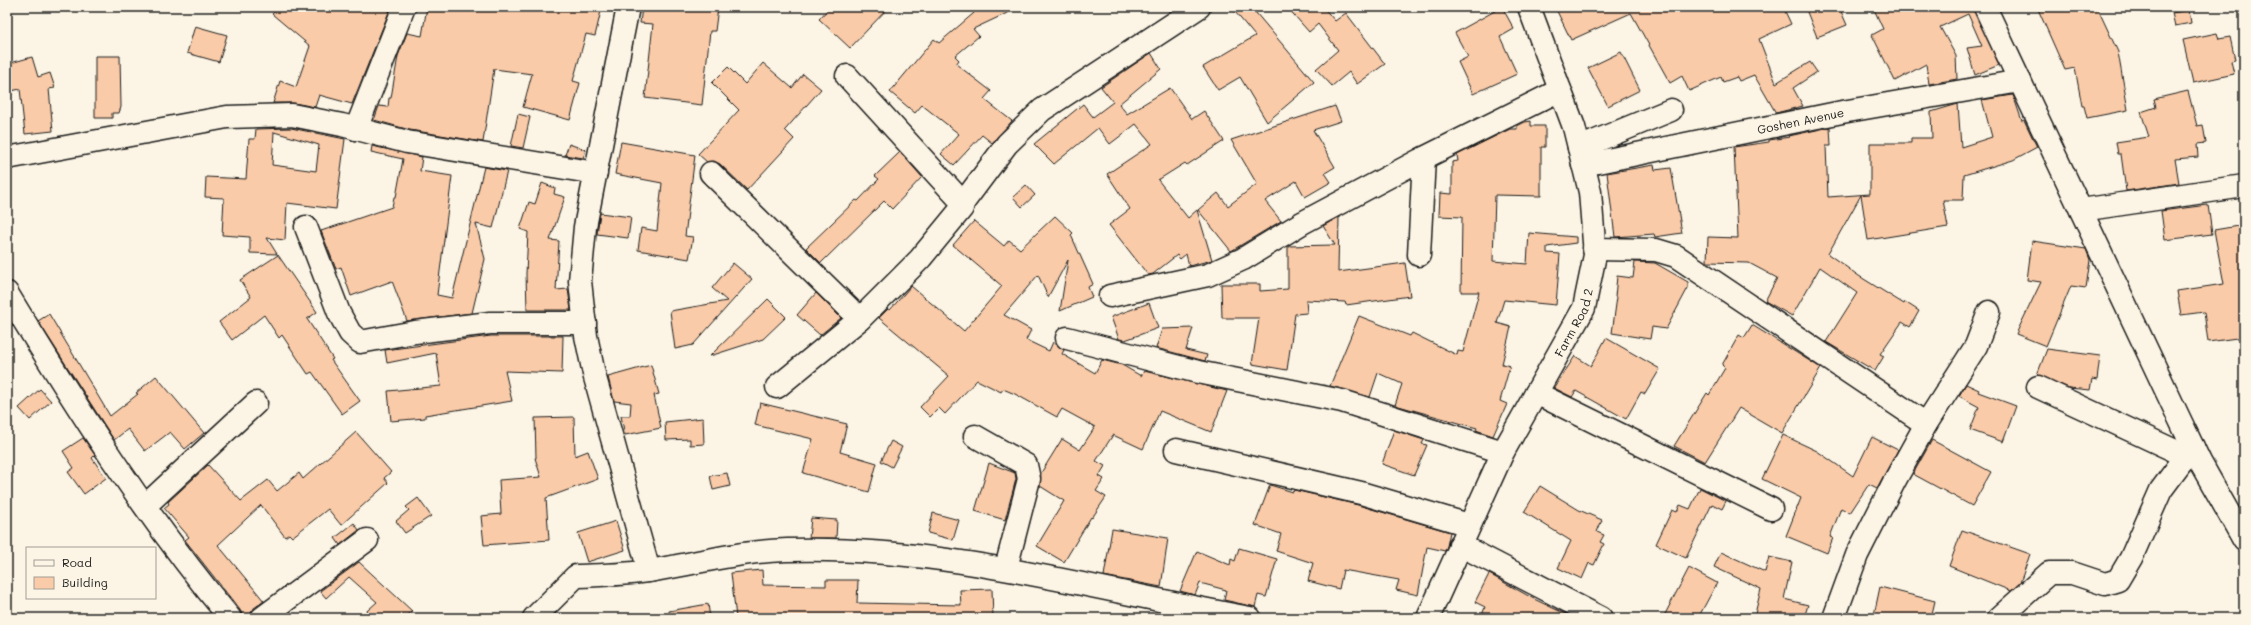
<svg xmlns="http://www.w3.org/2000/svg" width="2251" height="625" font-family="Mali,sans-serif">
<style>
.building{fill:#facba8;stroke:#1c1c1c;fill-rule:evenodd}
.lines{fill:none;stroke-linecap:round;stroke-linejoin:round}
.minor-casing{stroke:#1c1c1c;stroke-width:25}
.minor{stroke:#fcf5e5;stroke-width:22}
.labels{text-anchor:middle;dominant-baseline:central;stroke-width:4;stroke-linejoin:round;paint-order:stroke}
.street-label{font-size:12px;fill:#1c1c1c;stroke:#fcf5e5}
</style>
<rect width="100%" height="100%" fill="#fcf5e5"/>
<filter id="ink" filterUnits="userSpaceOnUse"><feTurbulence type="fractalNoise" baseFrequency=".025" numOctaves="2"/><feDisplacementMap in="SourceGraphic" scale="8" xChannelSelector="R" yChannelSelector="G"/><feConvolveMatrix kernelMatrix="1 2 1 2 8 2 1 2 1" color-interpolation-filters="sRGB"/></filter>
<g filter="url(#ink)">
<!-- building -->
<path class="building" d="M 279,7 L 391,7 L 352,104 L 319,95 L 315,107 L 294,103 L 273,103 L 280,81 L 296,87 L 310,46 L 272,14 Z
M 427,7 L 583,7 L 601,11 L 595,36 L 586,34 L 573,81 L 580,83 L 570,120 L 523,107 L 532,74 L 494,69 L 483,142 L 410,130 L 374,120 L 379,106 L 388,107 L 389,98 L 391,98 L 398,56 L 407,33 L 422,36 Z
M 642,7 L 718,7 L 715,31 L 710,31 L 702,105 L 645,98 L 653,24 L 640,23 Z
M 830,7 L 889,7 L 850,48 L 819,19 Z
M 971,7 L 1020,7 L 973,29 L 979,36 L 955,56 L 959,60 L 956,64 L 991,91 L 984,99 L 1012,121 L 992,143 L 982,135 L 954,165 L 941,154 L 959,134 L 922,105 L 915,113 L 890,92 L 934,39 L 939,43 L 974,13 Z
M 1231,7 L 1251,7 L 1314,82 L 1267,122 L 1240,77 L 1218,90 L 1203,67 L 1255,36 Z
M 1287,7 L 1323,7 L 1335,21 L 1346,13 L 1385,64 L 1357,84 L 1349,72 L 1332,86 L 1316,69 L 1338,50 L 1318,24 L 1309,32 Z
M 1502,7 L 1514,29 L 1500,37 L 1517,74 L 1473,94 L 1458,62 L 1468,57 L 1455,33 Z
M 1555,7 L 1783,7 L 1791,24 L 1759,39 L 1776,83 L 1810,62 L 1817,72 L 1793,88 L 1803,106 L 1776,113 L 1754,75 L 1739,81 L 1737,77 L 1723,82 L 1721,77 L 1689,91 L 1682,76 L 1670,83 L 1631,13 L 1571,40 Z
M 1805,7 L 1839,7 L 1847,25 L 1817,37 Z
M 1873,7 L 1973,7 L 1999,65 L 1975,75 L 1967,48 L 1982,46 L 1968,14 L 1940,27 L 1956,56 L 1957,79 L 1929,84 L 1926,64 L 1895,81 L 1872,35 L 1883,29 Z
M 2037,7 L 2097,7 L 2118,52 L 2128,110 L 2087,118 L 2084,106 L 2082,106 L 2075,68 L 2065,70 Z
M 2189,10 L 2191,23 L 2175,26 L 2172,13 Z
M 195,26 L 227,35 L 219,62 L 187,53 Z
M 2217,33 L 2219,39 L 2230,37 L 2235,60 L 2231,61 L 2234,74 L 2193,83 L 2183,40 Z
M 1621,52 L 1640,90 L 1608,106 L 1588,68 Z
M 1151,53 L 1161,69 L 1119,104 L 1127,114 L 1170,88 L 1192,119 L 1204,111 L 1224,141 L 1187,165 L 1185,163 L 1158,180 L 1188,218 L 1197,210 L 1212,260 L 1189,266 L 1186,254 L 1180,259 L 1177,255 L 1153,274 L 1148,275 L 1109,225 L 1130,209 L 1107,174 L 1152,144 L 1136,124 L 1110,144 L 1098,128 L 1054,164 L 1034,144 L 1083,104 L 1093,117 L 1113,102 L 1101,87 Z
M 95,56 L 120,56 L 121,107 L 119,113 L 112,113 L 112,118 L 95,118 Z
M 32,57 L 38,77 L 50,73 L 55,88 L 49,89 L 53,131 L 25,134 L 20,89 L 7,92 L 7,64 Z
M 763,63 L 792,88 L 803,74 L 821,89 L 785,130 L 794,139 L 747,190 L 720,164 L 714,161 L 707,162 L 698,154 L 739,110 L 712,83 L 728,67 L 745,84 Z
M 2188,91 L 2197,126 L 2203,125 L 2206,143 L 2197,144 L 2198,157 L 2175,159 L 2179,183 L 2126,191 L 2121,154 L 2118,154 L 2116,142 L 2149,137 L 2141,112 L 2156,107 L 2154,99 Z
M 2013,95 L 2022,121 L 2024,120 L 2037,147 L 2013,160 L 1964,175 L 1963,200 L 1943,200 L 1948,227 L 1868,240 L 1861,195 L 1828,254 L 1859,276 L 1904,304 L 1905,302 L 1919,311 L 1910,327 L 1902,322 L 1880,354 L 1884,356 L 1875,371 L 1826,342 L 1857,293 L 1820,267 L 1792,316 L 1765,301 L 1777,278 L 1749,263 L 1707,262 L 1708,237 L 1738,238 L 1734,147 L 1769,142 L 1769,140 L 1790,137 L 1789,136 L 1830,127 L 1831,146 L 1826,146 L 1828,197 L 1870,194 L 1870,143 L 1911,143 L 1911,138 L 1932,138 L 1931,112 L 1958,104 L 1961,147 L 1992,137 L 1982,100 Z
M 1335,106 L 1341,121 L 1313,130 L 1335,167 L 1325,173 L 1331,182 L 1305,197 L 1296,181 L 1265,201 L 1281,221 L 1231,251 L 1198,210 L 1218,193 L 1228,206 L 1257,184 L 1231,140 Z
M 518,114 L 530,117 L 523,148 L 511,146 Z
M 1531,121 L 1531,126 L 1545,126 L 1545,147 L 1541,147 L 1541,196 L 1495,195 L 1493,261 L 1527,264 L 1529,233 L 1576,237 L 1576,243 L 1547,247 L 1547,253 L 1560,254 L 1556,305 L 1504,300 L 1497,323 L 1511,327 L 1502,364 L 1510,366 L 1500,401 L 1507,404 L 1493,436 L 1476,430 L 1477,428 L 1395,405 L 1402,384 L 1378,373 L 1370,397 L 1330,386 L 1359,316 L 1410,336 L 1412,333 L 1457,355 L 1458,351 L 1463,352 L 1479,292 L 1461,292 L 1462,217 L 1439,216 L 1440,193 L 1452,194 L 1452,162 L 1458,161 L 1457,155 L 1510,129 L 1517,129 L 1517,126 L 1525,122 Z
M 291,128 L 345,139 L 336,209 L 287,203 L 285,240 L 267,238 L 277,254 L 250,253 L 250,237 L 222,235 L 224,198 L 205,197 L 206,177 L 246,179 L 249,139 L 255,139 L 256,129 ZM 274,132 L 319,145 L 316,171 L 272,165 Z
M 621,142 L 695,155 L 685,236 L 693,237 L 689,259 L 638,250 L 641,228 L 657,231 L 662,183 L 615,174 Z
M 569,144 L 586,150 L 583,158 L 565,155 Z
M 372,146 L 422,157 L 420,171 L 452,176 L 437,295 L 452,298 L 484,167 L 507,171 L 493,228 L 476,224 L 485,259 L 472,313 L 407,321 L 392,281 L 351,296 L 341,267 L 336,269 L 321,231 L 392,207 L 394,197 L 396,197 L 403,159 L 371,152 Z
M 900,152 L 922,177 L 892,209 L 884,201 L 821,263 L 806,248 L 856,200 L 858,201 L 879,179 L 875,176 Z
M 1654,165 L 1655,170 L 1671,168 L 1682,233 L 1655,237 L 1654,234 L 1615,237 L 1607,173 Z
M 542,183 L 555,188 L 554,194 L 565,197 L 550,240 L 559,241 L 556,290 L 568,289 L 571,310 L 527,310 L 526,274 L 528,232 L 520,229 L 529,202 L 535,204 Z
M 1026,185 L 1035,195 L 1022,207 L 1013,197 Z
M 2208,205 L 2212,234 L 2165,240 L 2161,211 Z
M 600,213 L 631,217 L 628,238 L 597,234 Z
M 1055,216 L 1073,233 L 1071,235 L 1093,284 L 1088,287 L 1092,297 L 1060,311 L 1068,260 L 1048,297 L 1038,275 L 1004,315 L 1031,330 L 1026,340 L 1049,351 L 1053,342 L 1064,350 L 1062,354 L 1095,373 L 1102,360 L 1122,365 L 1141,376 L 1144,371 L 1227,391 L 1211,432 L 1160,411 L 1143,449 L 1113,435 L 1096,461 L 1105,466 L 1099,476 L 1104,479 L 1096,491 L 1106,497 L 1092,518 L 1091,517 L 1064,562 L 1037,546 L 1064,501 L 1040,486 L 1041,473 L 1062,439 L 1080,450 L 1095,427 L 1062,409 L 1057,417 L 1015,394 L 1003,389 L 1001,392 L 977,380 L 945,414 L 939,408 L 930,417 L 920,407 L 949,376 L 879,318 L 888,309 L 890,310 L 911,286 L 964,331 L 1002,286 L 953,245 L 974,221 L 1004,246 L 1009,240 L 1020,249 Z
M 1339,217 L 1338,272 L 1405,263 L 1410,296 L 1346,305 L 1345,302 L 1306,300 L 1307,313 L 1295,314 L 1287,370 L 1252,364 L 1259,318 L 1222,318 L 1221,284 L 1260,284 L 1260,291 L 1288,289 L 1288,246 L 1335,245 L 1323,226 Z
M 2244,225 L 2244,337 L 2208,342 L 2204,312 L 2181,315 L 2177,291 L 2224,284 L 2214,230 Z
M 2032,241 L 2086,249 L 2090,260 L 2086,288 L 2071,286 L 2046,346 L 2016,334 L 2041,282 L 2027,280 Z
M 278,255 L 317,312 L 307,319 L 333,359 L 331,360 L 360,401 L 342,414 L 312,372 L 308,374 L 282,335 L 279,338 L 264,315 L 232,340 L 219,322 L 251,297 L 240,280 Z
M 1635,262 L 1655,263 L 1688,282 L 1688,288 L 1666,329 L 1652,327 L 1650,339 L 1612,333 L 1617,297 L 1615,297 L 1617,276 L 1633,278 Z
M 733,263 L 752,279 L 693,345 L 675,349 L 670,311 L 727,301 L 712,288 Z
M 816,293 L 841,318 L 820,335 L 797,315 Z
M 768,299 L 786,317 L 763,339 L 710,356 Z
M 1149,303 L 1158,328 L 1125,340 L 1119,339 L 1111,317 Z
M 49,314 L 110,416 L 138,394 L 136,393 L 156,376 L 204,433 L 185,449 L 170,432 L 145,451 L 128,429 L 114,440 L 38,321 Z
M 1752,325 L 1821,368 L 1782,433 L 1739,408 L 1705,462 L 1674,446 L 1707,393 L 1709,395 L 1725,368 L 1722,365 L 1739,335 L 1744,338 Z
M 1193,328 L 1186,350 L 1207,355 L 1205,361 L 1156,348 L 1162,329 Z
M 491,336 L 563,336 L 562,373 L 505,371 L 512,401 L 425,415 L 425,418 L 391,421 L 388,391 L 441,386 L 436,353 L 387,363 L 385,350 Z
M 1606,338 L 1660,369 L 1645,394 L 1641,392 L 1626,419 L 1576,391 L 1572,397 L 1554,388 L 1575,356 L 1591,366 Z
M 2047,349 L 2100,356 L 2097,380 L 2092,379 L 2090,390 L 2069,388 L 2037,375 Z
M 651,365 L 659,394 L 654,395 L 661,428 L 625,435 L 621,416 L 630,416 L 631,403 L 614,401 L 608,377 Z
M 1966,384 L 1979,390 L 1978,392 L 2016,406 L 2003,442 L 1970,430 L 1979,407 L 1959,396 Z
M 40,389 L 51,401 L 30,420 L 19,408 Z
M 760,403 L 847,424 L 840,452 L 877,463 L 869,492 L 803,473 L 813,439 L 755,425 Z
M 574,417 L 575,456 L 588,451 L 598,479 L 546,498 L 549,540 L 484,545 L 481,516 L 501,514 L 499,480 L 541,477 L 535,458 L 536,458 L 535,418 Z
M 703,418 L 704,444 L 690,445 L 690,439 L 666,440 L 665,422 Z
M 1394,430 L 1424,440 L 1422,444 L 1427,445 L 1414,475 L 1382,464 Z
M 356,432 L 391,472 L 384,478 L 388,483 L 341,525 L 328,509 L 292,537 L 289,534 L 285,537 L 261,505 L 218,545 L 264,601 L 254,608 L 250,618 L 244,618 L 240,610 L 185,540 L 189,537 L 164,508 L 169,504 L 168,502 L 208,465 L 241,501 L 268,480 L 277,491 L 299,473 L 303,479 Z
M 1783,435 L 1817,451 L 1853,476 L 1872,437 L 1898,450 L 1877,488 L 1869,484 L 1850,513 L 1841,508 L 1830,537 L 1833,538 L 1827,553 L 1786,536 L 1801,498 L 1762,479 Z
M 83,438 L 95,455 L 92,458 L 106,478 L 84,494 L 68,472 L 74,468 L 63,451 Z
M 1932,440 L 1991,472 L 1972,506 L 1913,474 Z
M 891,441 L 902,447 L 892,467 L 881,461 Z
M 989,463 L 1015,473 L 1016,479 L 1005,520 L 975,511 Z
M 727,473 L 730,486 L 713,490 L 710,476 Z
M 1270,485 L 1293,492 L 1294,490 L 1358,505 L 1450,532 L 1447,546 L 1445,551 L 1427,547 L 1418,595 L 1396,590 L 1399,580 L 1343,570 L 1339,589 L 1308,581 L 1313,563 L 1276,551 L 1281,534 L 1255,525 Z
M 1540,486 L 1579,510 L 1602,520 L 1597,532 L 1604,535 L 1600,542 L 1604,544 L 1594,565 L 1589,563 L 1582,579 L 1558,568 L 1571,541 L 1524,512 Z
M 1700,488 L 1726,501 L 1722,509 L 1712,504 L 1686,558 L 1656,544 L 1672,510 L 1677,512 L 1680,505 L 1690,509 Z
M 418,498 L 431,516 L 405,533 L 396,521 L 409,510 L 406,507 Z
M 933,513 L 959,520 L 953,540 L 928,533 Z
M 811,518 L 837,520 L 836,538 L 809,538 Z
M 616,521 L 625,550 L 587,562 L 578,533 Z
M 354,523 L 359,530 L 340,545 L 335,538 Z
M 1112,529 L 1168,538 L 1161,587 L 1104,576 Z
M 1962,530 L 2030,554 L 2020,583 L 2011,591 L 1949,566 Z
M 1239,548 L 1277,559 L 1266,597 L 1258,595 L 1255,607 L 1224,600 L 1226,590 L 1200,583 L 1195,595 L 1180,591 L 1197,551 L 1230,565 L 1231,559 L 1235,561 Z
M 1721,552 L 1765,572 L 1769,557 L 1792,562 L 1784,599 L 1808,605 L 1804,618 L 1754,618 L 1761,589 L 1714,567 Z
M 359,562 L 412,611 L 405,618 L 359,618 L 377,602 L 349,577 L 326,598 L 320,591 Z
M 1689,568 L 1717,583 L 1698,618 L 1663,618 Z
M 762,570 L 763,585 L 826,586 L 826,580 L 858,580 L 857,603 L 961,605 L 960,590 L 992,589 L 993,618 L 736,618 L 731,573 Z
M 1489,574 L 1534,599 L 1574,618 L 1481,618 L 1485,607 L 1475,602 Z
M 1880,587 L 1935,601 L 1931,618 L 1885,618 L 1874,615 Z
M 708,604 L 710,618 L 670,618 L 669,611 Z"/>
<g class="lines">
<!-- minor casing -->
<g class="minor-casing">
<g id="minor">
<path d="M 628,7 L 585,227 L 580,281 L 586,336 L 594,374 L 649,571"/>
<path d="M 1985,7 L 2179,418 L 2200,462 L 2244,540"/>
<path d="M 847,76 L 963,203"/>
<path d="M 356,129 L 404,7"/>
<path d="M 1579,148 L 1671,110"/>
<path d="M 7,158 L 227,117 L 292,115 L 342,125 L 407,142 L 596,173"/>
<path id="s1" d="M 1583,165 L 1842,112 L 2020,81"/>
<path d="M 711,173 L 860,319"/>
<path d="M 2081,210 L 2244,186"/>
<path d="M 306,227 L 339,313 L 350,333 L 360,342 L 415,332 L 490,323 L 585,323"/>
<path d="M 1594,249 L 1656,250 L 1676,256 L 1926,424"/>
<path d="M 1419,255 L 1424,158"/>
<path d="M 7,293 C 75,405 146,517 230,618"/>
<path d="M 1110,296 L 1208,275 L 1243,259 L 1302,223 L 1420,160 L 1560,90"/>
<path d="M 1067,338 L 1198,372 L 1342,401 L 1503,452"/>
<path d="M 777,387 L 860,319 L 920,259 L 962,208 L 963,203 L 1007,144 L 1042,110 L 1199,7"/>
<path d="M 2038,387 L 2186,456"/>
<path d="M 1536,393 L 1771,509"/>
<path d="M 975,436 L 1026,465 L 1029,479 L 1006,568"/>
<path d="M 1176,450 L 1361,493 L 1469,525"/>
<path d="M 145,506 L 256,403"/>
<path d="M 1460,545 L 1601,618"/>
<path d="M 262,618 L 367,540"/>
<path d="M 534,618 L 576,576 C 600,575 624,575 648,571 C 694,564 740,551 787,550 C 944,545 1096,590 1250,618"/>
<path id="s2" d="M 1428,618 L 1503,452 L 1584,308 L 1595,255 L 1590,192 L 1574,127 L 1529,7"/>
<path d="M 1834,618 L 1857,555 L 1894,482 L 1926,424 L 1976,346 L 1989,312"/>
<path d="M 1999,618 L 2049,573 L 2072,573 L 2105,584 L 2118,580 L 2131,558 L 2161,490 L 2193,447"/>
</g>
</g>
<!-- minor -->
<use href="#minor" class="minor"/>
</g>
</g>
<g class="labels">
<!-- street labels -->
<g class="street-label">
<text stroke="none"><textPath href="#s1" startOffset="222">Goshen Avenue</textPath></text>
<text stroke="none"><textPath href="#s2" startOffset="330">Farm Road 2</textPath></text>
</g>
</g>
<!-- margin -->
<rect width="2251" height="625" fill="none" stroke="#fcf5e5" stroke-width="24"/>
<rect x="12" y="12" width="2227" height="601" fill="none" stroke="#1c1c1c" stroke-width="1.5" filter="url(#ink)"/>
<!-- legend -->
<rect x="26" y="547" width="130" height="52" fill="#fcf5e5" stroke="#a29e95"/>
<rect x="34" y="560" width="20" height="6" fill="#fcf5e5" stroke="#a29e95"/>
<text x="62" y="567" font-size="12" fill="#1c1c1c">Road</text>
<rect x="34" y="577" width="20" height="12" fill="#facba8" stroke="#a29e95"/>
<text x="62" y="587" font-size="12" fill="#1c1c1c">Building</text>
</svg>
